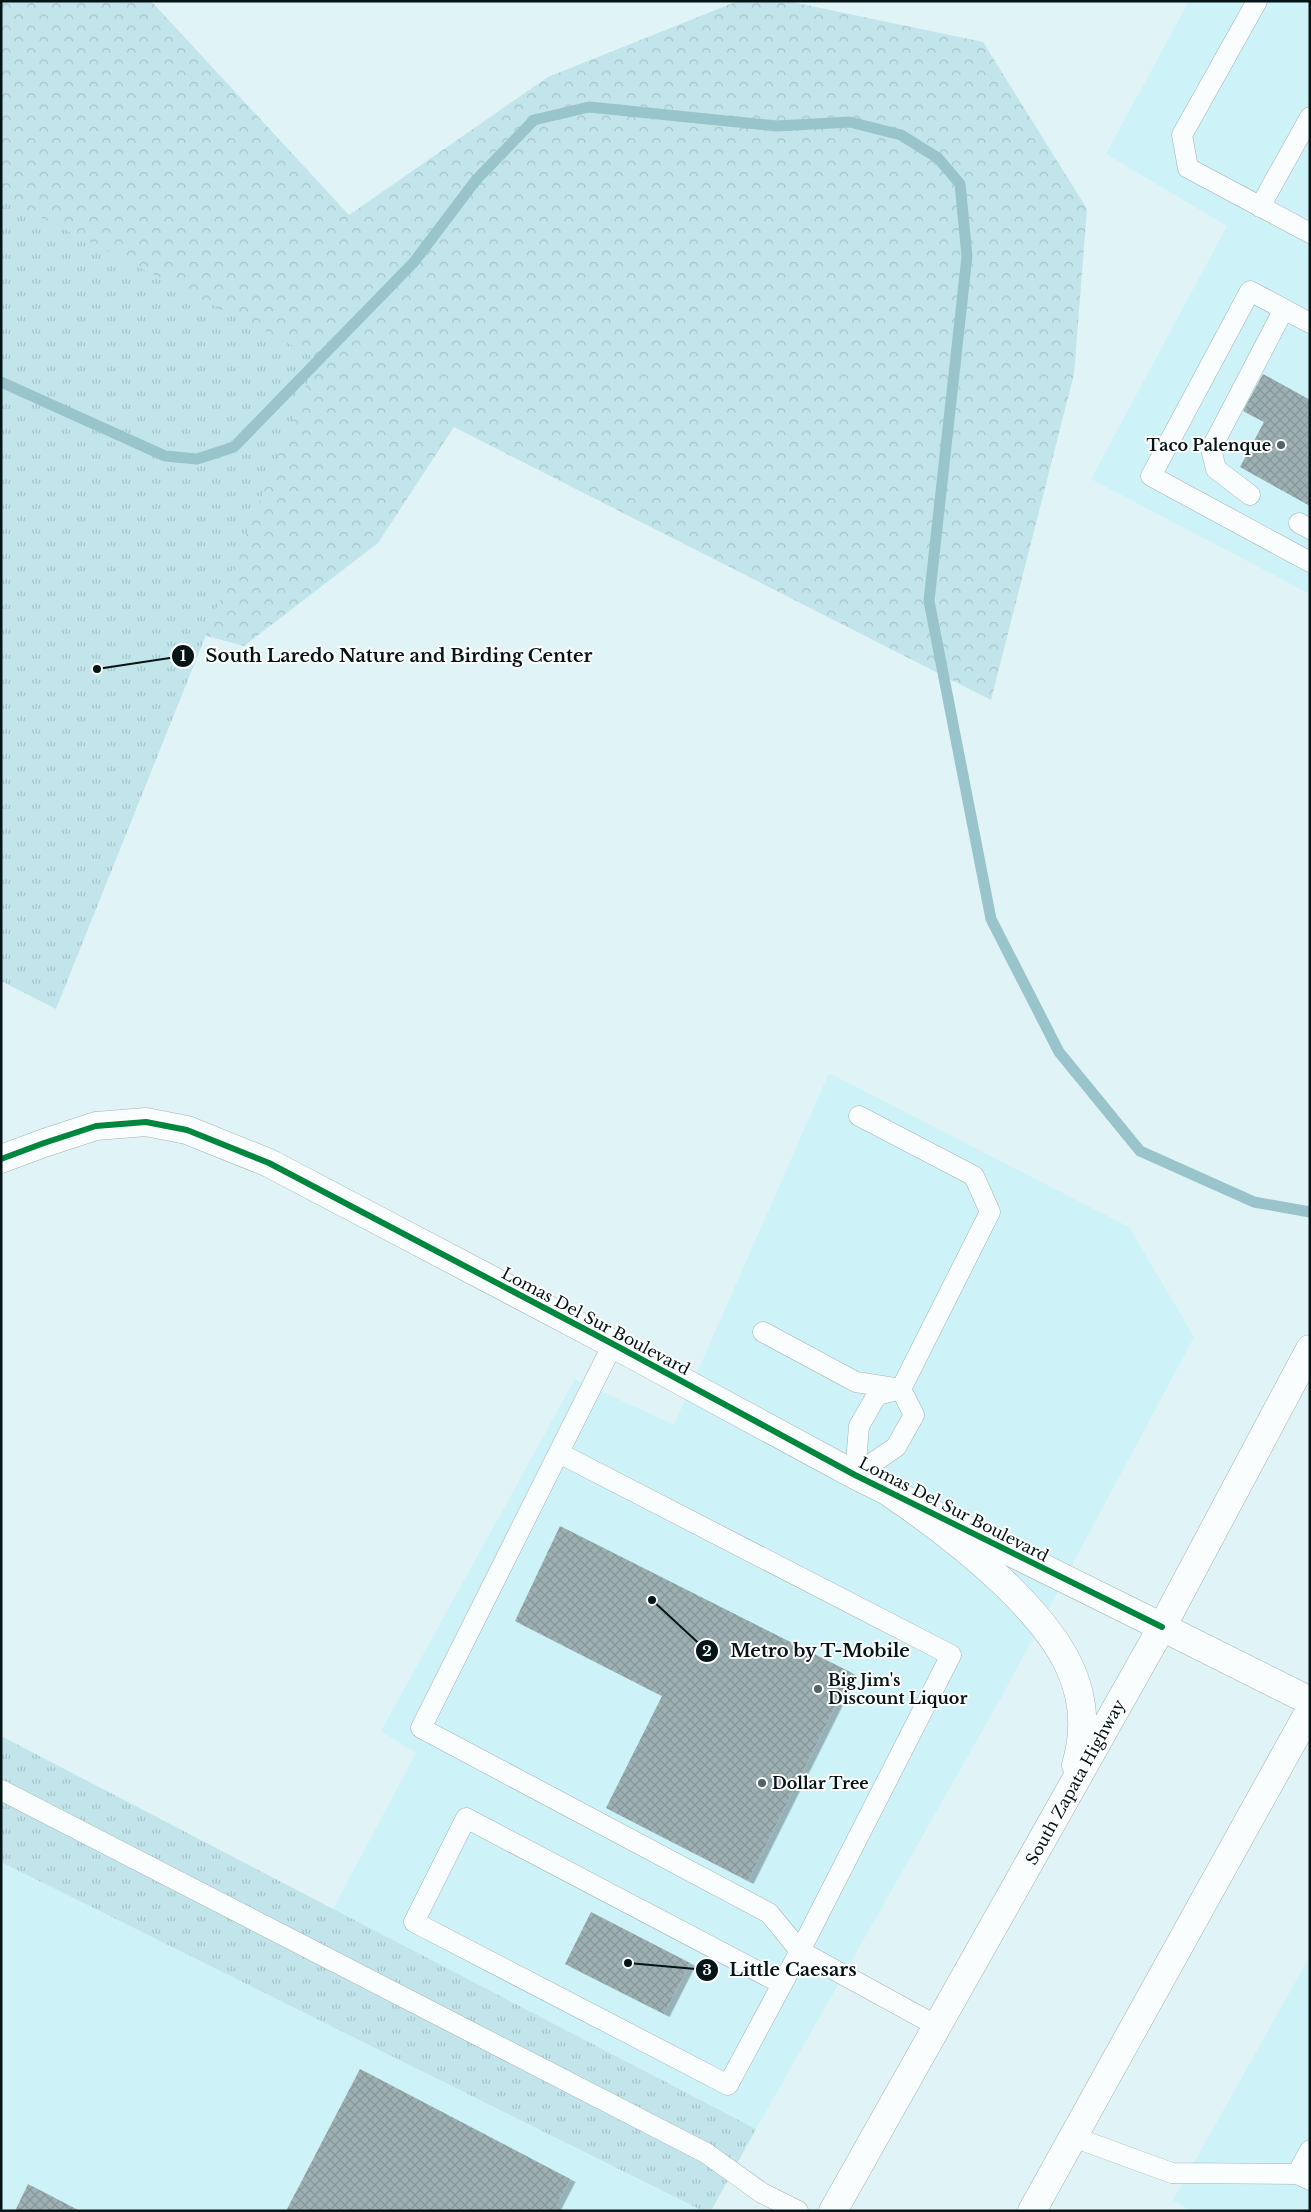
<svg xmlns="http://www.w3.org/2000/svg" width="1311" height="2212" font-family="'Libre Baskerville',serif">
<style>
.built{fill:#cdf3f9}
.forest{fill:url(#forest-crowns)}
.park{fill:url(#park-tufts)}
.lines{fill:none;stroke-linecap:round;stroke-linejoin:round}
.stream{stroke:#99c4cb;stroke-width:11}
.building{fill:url(#building-cross-hatch);filter:url(#shadow)}
.service-casing{stroke:#a2b2b4;stroke-width:21}
.minor-casing{stroke:#a2b2b4;stroke-width:29}
.secondary-casing{stroke:#a2b2b4;stroke-width:29}
.primary-casing{stroke:#a2b2b4;stroke-width:29}
.service{stroke:#fafdfe;stroke-width:20}
.minor{stroke:#fafdfe;stroke-width:28}
.secondary{stroke:#fafdfe;stroke-width:28}
.primary{stroke:#fafdfe;stroke-width:28}
.cycleway-casing{stroke:#fff;stroke-width:9}
.cycleway{stroke:#00873e;stroke-width:6}
.poi-dot{fill:#526365;stroke:#fff;stroke-width:2}
.labels{text-anchor:middle;dominant-baseline:central;stroke-width:4;stroke-linejoin:round;paint-order:stroke}
.poi-label{font-size:16px;font-weight:bold;fill:#051517;stroke:#fff;text-anchor:start}
.street-label{font-size:16px;fill:#051517;stroke:#fff}
.leader{fill:none;stroke:#051517;stroke-width:2}
.callout-dot{fill:#051517;stroke:#fff;stroke-width:2}
.mark-label{font-size:15px;text-anchor:middle;font-weight:bold;fill:#fff}
.callout-label{font-size:18px;text-anchor:middle;font-weight:bold;fill:#051517;stroke:#fff;stroke-width:4;stroke-linejoin:round;paint-order:stroke}
</style>
<defs>
<pattern id="forest-crowns" width="20" height="18" patternUnits="userSpaceOnUse" patternTransform="scale(1.25)"><rect width="20" height="18" fill="#c2e5eb"/><path d="M2 6a3 3 0 1 1 6 0M12 15a3 3 0 1 1 6 0" fill="none" stroke="#a5c4c9"/></pattern>
<pattern id="park-tufts" width="24" height="20" patternUnits="userSpaceOnUse" patternTransform="scale(1.25)"><rect width="24" height="20" fill="#c2e5eb"/><path d="M3 7l-1-3M5 7V3M7 7l1-3M15 17l-1-3M17 17v-4M19 17l1-3" fill="none" stroke="#a5c4c9"/></pattern>
<pattern id="building-cross-hatch" width="8" height="8" patternUnits="userSpaceOnUse" patternTransform="scale(1.25)"><rect width="8" height="8" fill="#9db0b3"/><path d="M0 0l8 8M0 8l8-8" fill="none" stroke="#869699"/></pattern>
<filter id="shadow"><feDropShadow dx="5.5" dy="3" stdDeviation="0" flood-color="#0004"/></filter>
</defs>
<rect width="100%" height="100%" fill="#e0f3f6"/>
<!-- built -->
<path class="built" d="M 1189,1 L 1310,1 L 1310,594 L 1091,479 L 1227,226 L 1106,154 Z
M 829,1073 L 1129,1227 L 1194,1337 L 1002,1696 L 756,2129 L 333,1909 L 416,1753 L 381,1731 L 575,1379 L 674,1425 Z
M 1,1862 L 703,2211 L 1,2211 Z
M 1310,1956 L 1310,2211 L 1190,2211 L 1173,2200 Z"/>
<!-- forest -->
<path class="forest" d="M 1,1 L 151,1 L 349,215 L 548,77 L 738,1 L 787,1 L 983,42 L 1087,209 L 1074,374 L 991,700 L 454,427 L 378,543 L 244,646 L 1,581 Z"/>
<!-- park -->
<path class="park" d="M 1,197 L 317,358 L 56,1009 L 1,981 Z
M 1,1736 L 756,2129 L 711,2211 L 703,2211 L 1,1862 Z"/>
<g class="lines">
<!-- stream -->
<path class="stream" d="M 1,382 L 165,456 L 197,459 L 234,447 L 414,262 L 476,180 L 534,120 L 589,107 L 777,126 L 850,122 L 901,135 L 938,158 L 960,184 L 967,256 L 929,601 L 991,919 L 1059,1052 L 1140,1151 L 1254,1202 L 1310,1212"/>
</g>
<!-- building -->
<path class="building" d="M 1263,374 L 1310,400 L 1310,506 L 1240,467 L 1264,422 L 1243,411 Z
M 560,1526 L 852,1673 L 748,1881 L 606,1808 L 662,1696 L 515,1621 Z
M 591,1912 L 690,1963 L 664,2014 L 565,1964 Z
M 360,2069 L 570,2179 L 556,2206 L 564,2211 L 286,2211 Z
M 28,2184 L 80,2211 L 15,2211 Z"/>
<g class="lines">
<!-- service casing -->
<g class="service-casing">
<path id="service" d="M 1257,1 L 1182,135 L 1188,168 L 1310,233
M 1260,207 L 1310,117
M 1310,323 L 1250,291 L 1151,476 L 1310,562
M 1250,495 L 1216,469 L 1211,449 L 1284,309
M 1299,523 L 1310,529
M 763,1332 L 856,1382 L 901,1389 L 990,1212 L 974,1176 L 859,1116
M 613,1344 L 421,1728 L 769,1913 L 800,1951 L 937,2026
M 901,1389 L 914,1415 L 896,1447 L 855,1475 L 859,1426 L 877,1395 Z
M 559,1453 L 951,1655 L 800,1951 L 728,2085 L 414,1922 L 466,1818 L 782,1984
M 1,1790 L 706,2153 L 762,2193 L 798,2211
M 1073,2137 L 1172,2173 L 1297,2174 L 1310,2180
M 1297,2174 L 1310,2150"/>
</g>
<!-- minor casing -->
<g class="minor-casing">
<path id="minor" d="M 1,1159 L 44,1143 L 96,1126 L 146,1122 L 187,1130 L 269,1163 L 613,1344 L 855,1475 L 1162,1627"/>
</g>
<!-- secondary casing -->
<g class="secondary-casing">
<path id="secondary" d="M 1162,1627 L 1310,1701"/>
</g>
<!-- primary casing -->
<g class="primary-casing">
<path id="primary" d="M 890,1493 C 930,1520 968,1549 1003,1582 C 1056,1633 1099,1688 1076,1765
M 833,2211 L 1162,1627 L 1310,1349
M 1032,2211 L 1310,1710"/>
</g>
<!-- service -->
<use href="#service" class="service"/>
<!-- minor -->
<use href="#minor" class="minor"/>
<!-- secondary -->
<use href="#secondary" class="secondary"/>
<!-- primary -->
<use href="#primary" class="primary"/>
<!-- cycleway casing -->
<g class="cycleway-casing">
<path id="cycleway" d="M 1,1159 L 44,1143 L 96,1126 L 146,1122 L 187,1130 L 269,1163 L 613,1344 L 855,1475 L 1162,1627"/>
</g>
<!-- cycleway -->
<use href="#cycleway" class="cycleway"/>
</g>
<!-- markers -->
<g class="poi-dot">
<circle cx="1281" cy="445" r="5"/>
<circle cx="818" cy="1689" r="5"/>
<circle cx="762" cy="1783" r="5"/>
</g>
<g class="labels">
<!-- poi labels -->
<g class="poi-label">
<text x="1271" y="445" text-anchor="end">Taco Palenque</text>
<text x="828" y="1680">Big Jim's<tspan x="828" dy="18">Discount Liquor</tspan></text>
<text x="772" y="1783">Dollar Tree</text>
</g>
<!-- street labels -->
<g class="street-label">
<text transform="translate(596 1321) rotate(28)">Lomas Del Sur Boulevard</text>
<text transform="translate(954 1509) rotate(27)">Lomas Del Sur Boulevard</text>
<text transform="translate(1075 1782) rotate(-61)">South Zapata Highway</text>
</g>
</g>
<!-- callouts -->
<path class="leader" d="M97 669L183 656M652 1600L707 1651M628 1963L707 1970"/>
<g class="callout-dot">
<circle cx="97" cy="669" r="5"/>
<circle cx="652" cy="1600" r="5"/>
<circle cx="628" cy="1963" r="5"/>
<circle cx="183" cy="656" r="12"/>
<circle cx="707" cy="1651" r="12"/>
<circle cx="707" cy="1970" r="12"/>
</g>
<g class="mark-label">
<text x="183" y="661">1</text>
<text x="707" y="1656">2</text>
<text x="707" y="1975">3</text>
</g>
<g class="callout-label">
<text x="399" y="662">South Laredo Nature and Birding Center</text>
<text x="820" y="1657">Metro by T-Mobile</text>
<text x="793" y="1976">Little Caesars</text>
</g>
<!-- border -->
<rect width="1311" height="2212" fill="none" stroke="#051517" stroke-width="5"/>
</svg>
